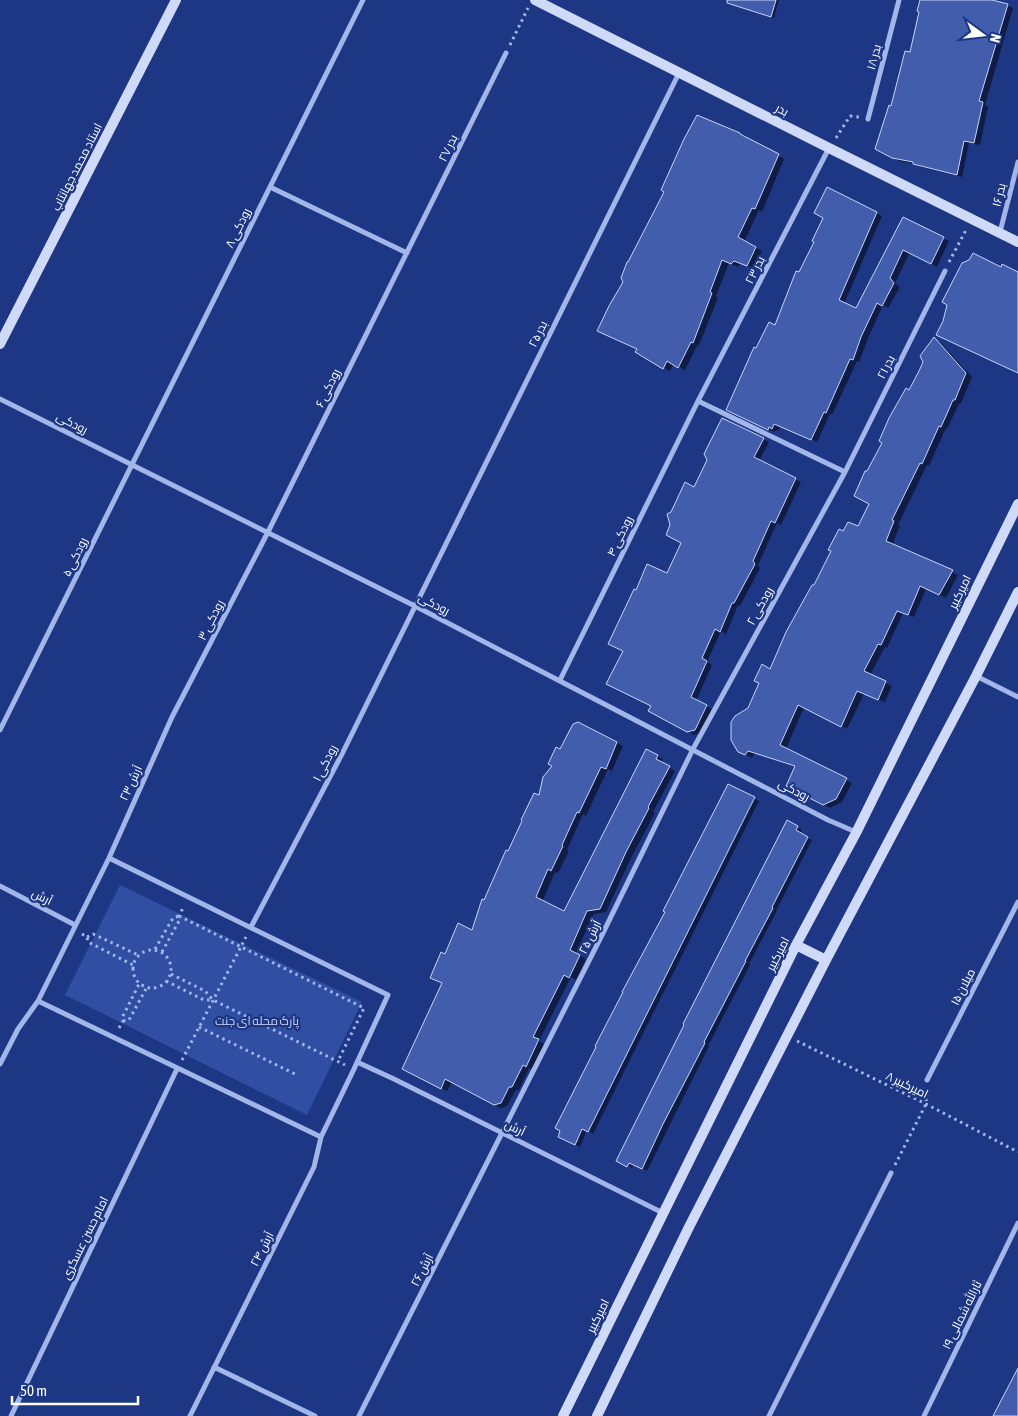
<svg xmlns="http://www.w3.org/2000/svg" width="1018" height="1416" font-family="'Asap Condensed',Cairo,sans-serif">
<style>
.green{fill:#304ea2}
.shadow{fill:#0007}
.building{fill:#415dab;stroke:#c8d5f8}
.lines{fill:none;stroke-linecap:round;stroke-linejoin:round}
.path{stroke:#a3b6ea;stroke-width:3;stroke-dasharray:2.5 4;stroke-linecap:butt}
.street{stroke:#a3b6ea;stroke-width:5}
.secondary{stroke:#cfd9f8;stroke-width:10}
.labels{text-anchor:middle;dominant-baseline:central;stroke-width:4.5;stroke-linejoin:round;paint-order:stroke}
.street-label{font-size:12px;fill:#fff;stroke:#1d3784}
.park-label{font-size:12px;fill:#c8d5f8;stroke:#1d3784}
</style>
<rect width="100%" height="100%" fill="#1d3784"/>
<!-- green -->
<path class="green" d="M 120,885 L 362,1002 L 307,1115 L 65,995 Z"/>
<!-- shadow -->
<path class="shadow" d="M 729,0 L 779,0 L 774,18 L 755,12 Z
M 921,0 L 987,0 L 1007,5 L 1013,8 L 985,105 L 988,107 L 980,145 L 969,143 L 962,177 L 920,167 L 914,164 L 899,161 L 877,148 L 911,53 L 920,12 Z
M 778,155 L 784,159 L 762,212 L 759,210 L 744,242 L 762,251 L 754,269 L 741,263 L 738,267 L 729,263 L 716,296 L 718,298 L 699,345 L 698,344 L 685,370 L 674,364 L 670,371 L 637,352 Z
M 876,213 L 882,216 L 844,304 L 856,310 L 904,219 L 949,241 L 937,267 L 910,252 L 895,283 L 900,287 L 888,308 L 883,305 L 867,341 L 859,362 L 857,361 L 832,415 L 830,414 L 817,442 L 781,426 L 778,431 L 776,430 L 774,432 L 733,412 L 757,349 L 776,327 L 800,274 Z
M 935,339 L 941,343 L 972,377 L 961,403 L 959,404 L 947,429 L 946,428 L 929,466 L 927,465 L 898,525 L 900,526 L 892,545 L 958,575 L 946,598 L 926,589 L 914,617 L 903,613 L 887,648 L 885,647 L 870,675 L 892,686 L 885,702 L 864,694 L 847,729 L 804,707 L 786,749 L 852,783 L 842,802 L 830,808 L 793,789 L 796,767 L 755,753 L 752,758 L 739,751 L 749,709 L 771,671 L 844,533 L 858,527 L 870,504 L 868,473 Z
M 763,439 L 769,442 L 759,461 L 801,482 L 781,525 L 777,523 L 758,565 L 760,568 L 740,606 L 738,605 L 726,634 L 721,631 L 707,662 L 712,665 L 696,701 L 712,709 L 700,733 L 694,735 L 650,711 L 652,706 L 667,575 L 683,542 L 672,525 L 672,513 L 695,488 Z
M 578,723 L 623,746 L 612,771 L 608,769 L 586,816 L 583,814 L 567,850 L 569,851 L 558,873 L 555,872 L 542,902 L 565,913 L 647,750 L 663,759 L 662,763 L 675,771 L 653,812 L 655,813 L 632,856 L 606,912 L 594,914 L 576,953 L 586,959 L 576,980 L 571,977 L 539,1041 L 544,1044 L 532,1069 L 529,1068 L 519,1090 L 516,1090 L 507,1106 L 501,1108 L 452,1082 L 447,1091 L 410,1072 L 443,983 L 446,956 L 472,932 L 484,902 L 508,852 L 540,797 L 561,751 Z
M 729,785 L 759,801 L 593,1134 L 587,1130 L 580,1147 L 564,1139 L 667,911 Z
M 787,822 L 802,830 L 800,834 L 812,840 L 776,911 L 777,911 L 749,964 L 750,965 L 708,1046 L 709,1046 L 647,1171 L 634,1165 L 632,1168 L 617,1160 Z"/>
<!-- building -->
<path class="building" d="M 727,0 L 776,0 L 771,17 L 727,3 Z
M 920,0 L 992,0 L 1008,4 L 979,101 L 983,102 L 974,143 L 964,141 L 957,175 L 913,164 L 913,162 L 892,158 L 875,149 L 889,105 L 891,106 L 905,51 L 910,52 L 919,12 L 917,11 Z
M 697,115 L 740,133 L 740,134 L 779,154 L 755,209 L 752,208 L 738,237 L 756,247 L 747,266 L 734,261 L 731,264 L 722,260 L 710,292 L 712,293 L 693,343 L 691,342 L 678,368 L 667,361 L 663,369 L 635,352 L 637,349 L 597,331 L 609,306 L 623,282 L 621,278 L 627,262 L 628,262 L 664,192 L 661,190 L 684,139 Z
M 827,187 L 877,212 L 839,300 L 856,308 L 903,217 L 944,237 L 931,264 L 903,250 L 890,278 L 894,283 L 882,306 L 877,303 L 861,337 L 853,360 L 850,359 L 826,413 L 824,412 L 811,440 L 774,424 L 772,429 L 769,427 L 768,430 L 726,410 L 754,347 L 756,348 L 769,322 L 775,325 L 796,271 L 799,272 L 814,242 L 812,241 L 823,218 L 814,213 Z
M 973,253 L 1001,267 L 1002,264 L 1018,272 L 1018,373 L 936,335 L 943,321 L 947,305 L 942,302 L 962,263 L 969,260 Z
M 934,337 L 966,373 L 955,400 L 953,400 L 941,427 L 939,426 L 922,464 L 920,463 L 892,520 L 894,521 L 886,541 L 953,570 L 939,595 L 920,586 L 908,615 L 897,611 L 881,645 L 878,644 L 864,671 L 886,681 L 878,700 L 857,691 L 841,727 L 798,705 L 780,745 L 847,778 L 836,799 L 823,805 L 786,786 L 795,766 L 748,751 L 745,755 L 738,752 L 731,740 L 731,722 L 735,716 L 748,708 L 759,683 L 754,681 L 762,664 L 770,669 L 786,632 L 812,585 L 814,585 L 831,551 L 828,550 L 839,529 L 843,531 L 848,522 L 858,526 L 869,504 L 854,496 L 865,471 L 867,471 L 882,443 L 879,441 L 889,418 L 906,388 L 909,390 L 919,371 L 923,362 L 920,356 Z
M 722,418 L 764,438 L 754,457 L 796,478 L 775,523 L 771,521 L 753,561 L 755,564 L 734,603 L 732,603 L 720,632 L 715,629 L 702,658 L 707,661 L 691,697 L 707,705 L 695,730 L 687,732 L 648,711 L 651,706 L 606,684 L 623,651 L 608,644 L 634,589 L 636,590 L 647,564 L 667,573 L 681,543 L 666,535 L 670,525 L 667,514 L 671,512 L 685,482 L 694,487 L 707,460 L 704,454 Z
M 578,722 L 617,742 L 606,769 L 601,767 L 579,813 L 577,812 L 562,845 L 563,846 L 551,871 L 548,869 L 536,897 L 564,911 L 646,749 L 658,755 L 656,759 L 670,766 L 648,807 L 649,808 L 626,852 L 600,909 L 587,911 L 570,950 L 580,955 L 569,978 L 564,975 L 533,1037 L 539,1039 L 526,1067 L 523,1065 L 512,1087 L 509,1087 L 501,1103 L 494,1105 L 445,1079 L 441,1089 L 402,1069 L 442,983 L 430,978 L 441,952 L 445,954 L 458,923 L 472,930 L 482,899 L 484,900 L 506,850 L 508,851 L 522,821 L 521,820 L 534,793 L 539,795 L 543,777 L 552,766 L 548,764 L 556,747 L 560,749 L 573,724 Z
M 728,784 L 755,797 L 588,1132 L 582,1129 L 575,1145 L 558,1137 L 560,1131 L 555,1128 L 596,1047 L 595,1046 L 623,992 L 622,992 L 665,912 L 663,911 Z
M 787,820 L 798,826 L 796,830 L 808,837 L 772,907 L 773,908 L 745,961 L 746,961 L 704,1042 L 705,1043 L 663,1124 L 642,1169 L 629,1163 L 627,1167 L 616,1161 L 684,1025 L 683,1024 Z
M 1018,1368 L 1018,1416 L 993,1416 Z"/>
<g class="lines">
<!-- path -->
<path class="path" d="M 510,45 L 528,8
M 836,138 L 850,116 L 860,117
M 949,262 L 966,230
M 179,916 L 364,1008 L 338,1061
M 82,934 L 87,937 L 88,942 L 133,965
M 87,937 L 93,934 L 138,955
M 155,949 L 173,918 L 179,916
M133 969a19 19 0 1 1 38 0a19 19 0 1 1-38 0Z
M 162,952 L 179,921 L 179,916 L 184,906
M 171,974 L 205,991 L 213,1000 L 345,1065
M 166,981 L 204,1000 L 213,1000
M 123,1021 L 129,1020 L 147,987
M 199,1027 L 295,1074
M 119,1028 L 123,1021 L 123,1016 L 139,984
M 797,1041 L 926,1104 L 1018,1152
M 182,1060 L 246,937
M 895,1165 L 926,1104 L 926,1088"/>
<!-- street -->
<path class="street" d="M 868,119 L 899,0
M 270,187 L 407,253
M 1000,232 L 1018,162
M 0,399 L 415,606 L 828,820 L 856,832
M 698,401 L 845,472
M 976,676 L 1018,697
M 560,680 L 698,401 L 829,148
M 0,730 L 363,0
M 109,858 L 388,995 L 354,1069 L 321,1137 L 38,1001 Z
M 109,858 L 172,717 L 268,532 L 506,53
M 0,886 L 75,925
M 251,927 L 342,754 L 679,73
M 357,1062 L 394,1079 L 663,1213
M 0,1064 L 18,1029 L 38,1001
M 927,1080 L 1018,902
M 214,1367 L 315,1416
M 11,1416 L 177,1069
M 190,1416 L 314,1167 L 321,1137
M 359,1416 L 602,935 L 693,749 L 845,472 L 945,271
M 769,1416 L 891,1173
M 924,1416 L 1018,1223"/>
<!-- secondary -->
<path class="secondary" d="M 535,0 L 829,148 L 1018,242
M 0,344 L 176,0
M 796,945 L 826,960
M 563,1416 L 796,945 L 856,833 L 1018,504
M 597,1416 L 689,1227 L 826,960 L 976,676 L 1018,592"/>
</g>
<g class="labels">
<!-- street labels -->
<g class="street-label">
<text transform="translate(874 57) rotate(-75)">بدر ۱‍۸</text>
<text transform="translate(782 110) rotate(27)">بدر</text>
<text transform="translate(448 148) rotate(-64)">بدر ۲۷</text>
<text transform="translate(77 167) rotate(-63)">استاد محمد جهانتاب</text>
<text transform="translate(999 195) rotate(-76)">بدر ۱۶</text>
<text transform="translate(238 228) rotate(-64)">رودکی ۸</text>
<text transform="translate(755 270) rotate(-63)">بدر ۲۳</text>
<text transform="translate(538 334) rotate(-64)">بدر ۲۵</text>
<text transform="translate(886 367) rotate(-63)">بدر ۲۱</text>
<text transform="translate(328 388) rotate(-64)">رودکی ۶</text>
<text transform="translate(72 423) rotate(27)">رودکی</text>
<text transform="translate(620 536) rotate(-64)">رودکی ۴</text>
<text transform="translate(75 557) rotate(-64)">رودکی ۵</text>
<text transform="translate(960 592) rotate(-64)">امیرکبیر</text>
<text transform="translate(434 604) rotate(27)">رودکی</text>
<text transform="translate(760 606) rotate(-61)">رودکی ۲</text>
<text transform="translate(211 620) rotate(-63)">رودکی ۳</text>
<text transform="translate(325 763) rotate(-63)">رودکی ۱</text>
<text transform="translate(131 783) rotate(-65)">آرش ۲۳</text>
<text transform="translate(794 790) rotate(28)">رودکی</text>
<text transform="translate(42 897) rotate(27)">آرش</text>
<text transform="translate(590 937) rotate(-64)">آرش ۲۵</text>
<text transform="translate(778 954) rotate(-63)">امیرکبیر</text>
<text transform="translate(963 987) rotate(-63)">میلان ۱۵</text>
<text transform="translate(907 1085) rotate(26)">امیرکبیر ۸</text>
<text transform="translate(515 1128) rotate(27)">آرش</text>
<text transform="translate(85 1238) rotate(-64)">امام حسن عسگری</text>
<text transform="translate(262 1249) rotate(-63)">آرش ۲۴</text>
<text transform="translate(422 1270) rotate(-63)">آرش ۲۶</text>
<text transform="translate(962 1315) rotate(-64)">ثارالله شمالی ۱۹</text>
<text transform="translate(598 1316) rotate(-64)">امیرکبیر</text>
</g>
<!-- park labels -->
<g class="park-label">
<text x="257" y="1021">پارک محله ای جنت</text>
</g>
</g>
<!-- north arrow -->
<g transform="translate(983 35) rotate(105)" stroke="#1d3784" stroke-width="4" paint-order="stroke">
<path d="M0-4L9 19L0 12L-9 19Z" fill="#ffffff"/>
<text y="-8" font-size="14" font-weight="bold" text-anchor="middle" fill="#ffffff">N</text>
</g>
<!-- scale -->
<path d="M12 1396v8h126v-8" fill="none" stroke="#ffffff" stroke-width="2.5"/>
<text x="20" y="1396" font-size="15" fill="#ffffff" stroke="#1d3784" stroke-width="4" paint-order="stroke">50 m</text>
</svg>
